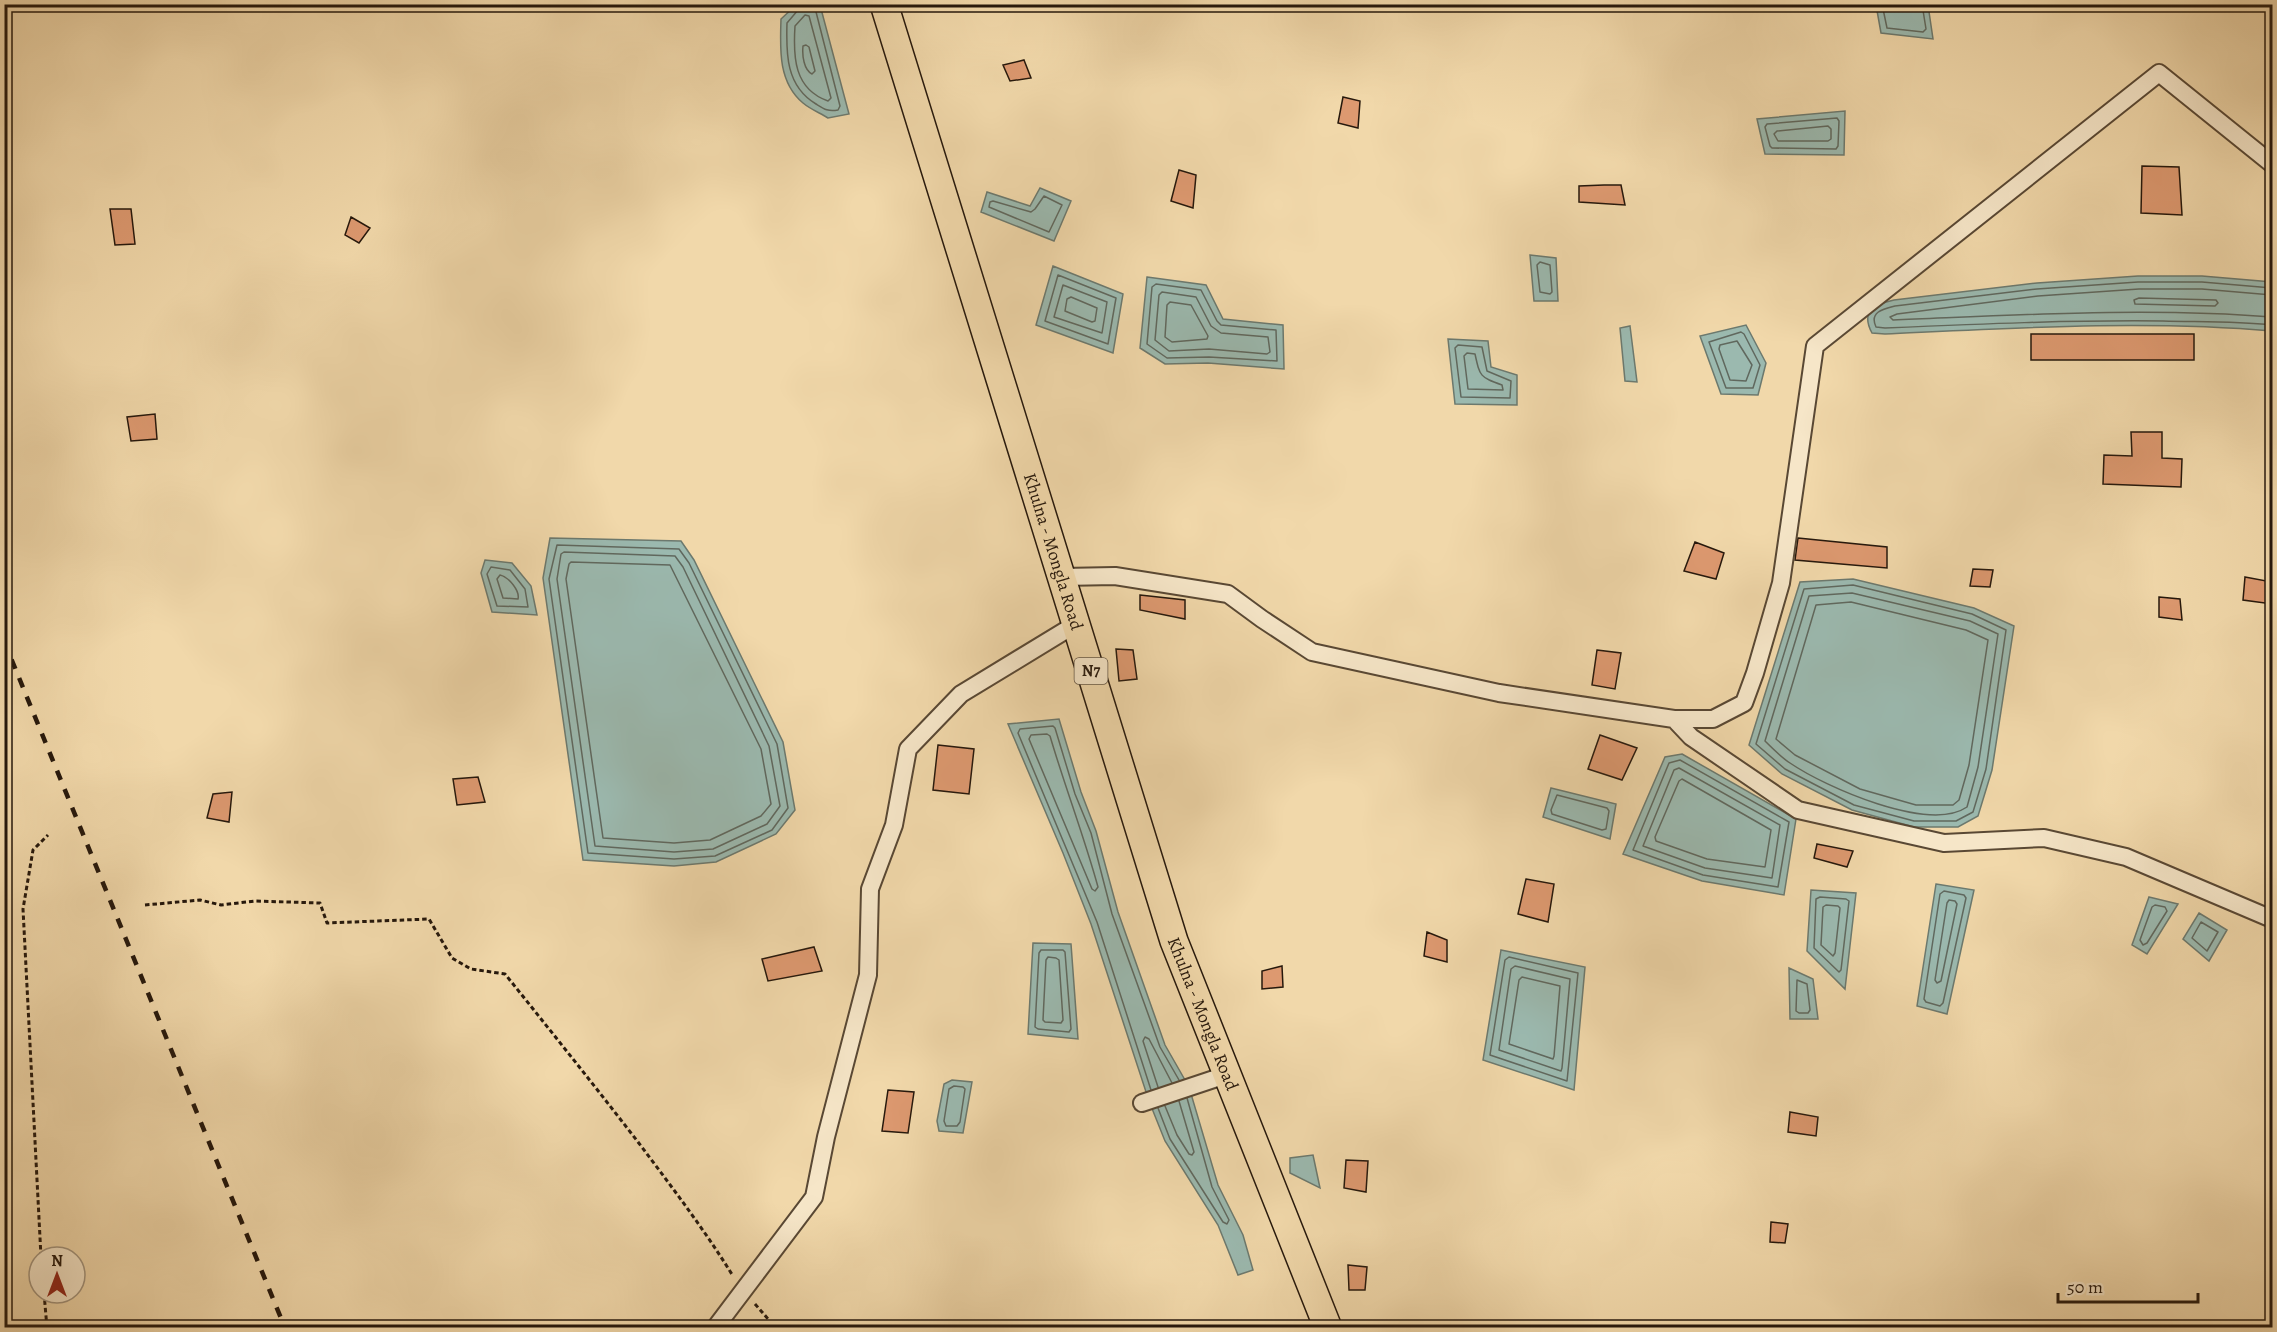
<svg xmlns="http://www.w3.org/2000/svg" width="2277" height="1332" font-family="Alegreya,serif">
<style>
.water{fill:#9bb9af;stroke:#6c796e;stroke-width:1.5}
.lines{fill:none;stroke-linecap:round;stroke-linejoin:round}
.shore{stroke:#60685e;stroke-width:1.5}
.building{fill:#dd9970;stroke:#26180c;stroke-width:1.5}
.minor-casing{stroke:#594834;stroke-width:20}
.trunk-casing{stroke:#26180c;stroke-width:30}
.path{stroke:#26180c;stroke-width:3;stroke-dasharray:4.5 3;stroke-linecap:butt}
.minor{stroke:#f6e6c8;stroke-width:16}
.trunk{stroke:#f1d8aa;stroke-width:27}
.rail{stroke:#26180c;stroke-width:4.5;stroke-dasharray:10 10;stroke-linecap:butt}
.labels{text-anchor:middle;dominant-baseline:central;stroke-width:4.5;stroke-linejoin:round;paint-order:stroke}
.shield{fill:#f6e6c8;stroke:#645644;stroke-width:1.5}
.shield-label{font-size:16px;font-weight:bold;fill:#26180c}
.street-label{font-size:18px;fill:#26180c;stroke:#f6e6c8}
</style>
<rect width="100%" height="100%" fill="#f1d8aa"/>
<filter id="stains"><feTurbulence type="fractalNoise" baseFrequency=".00333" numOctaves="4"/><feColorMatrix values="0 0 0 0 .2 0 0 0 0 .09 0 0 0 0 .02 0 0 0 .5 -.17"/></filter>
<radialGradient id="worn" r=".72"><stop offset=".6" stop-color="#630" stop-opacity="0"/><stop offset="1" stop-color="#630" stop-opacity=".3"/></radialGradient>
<!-- water -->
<path class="water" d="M 796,5 L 820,5 L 849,114 L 828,118 C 820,113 810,109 803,103 C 778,82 780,49 781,19 Z
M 1876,5 L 1928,5 L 1933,39 L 1881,33 Z
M 1845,111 L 1844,155 L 1765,154 L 1757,119 Z
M 1040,188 L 1071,201 L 1054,241 L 981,212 L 987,192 L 1030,206 Z
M 1530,255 L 1556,258 L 1558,301 L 1534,301 Z
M 1053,266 L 1123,294 L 1113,353 L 1036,325 Z
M 2138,276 L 2202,276 L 2272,282 L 2272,331 C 2144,320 2014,328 1885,334 L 1872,333 C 1860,311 1875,304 1894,300 L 2037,283 Z
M 1147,277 L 1206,285 L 1223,319 L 1283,325 L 1284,369 L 1208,363 L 1165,364 L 1140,348 Z
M 1746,325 L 1766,363 L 1758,395 L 1721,394 L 1700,336 Z
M 1630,326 L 1637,382 L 1625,381 L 1620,328 Z
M 1448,339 L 1488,341 L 1491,367 L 1517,375 L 1517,405 L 1455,404 Z
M 550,538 L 681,541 L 694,560 L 783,742 L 795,810 L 776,834 L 716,862 L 674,866 L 583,860 L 543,578 Z
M 485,560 L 512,563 L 531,586 L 537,615 L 492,612 L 481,573 Z
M 1853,579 L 1974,608 L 2014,626 L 1992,770 L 1978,816 L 1958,827 L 1914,827 L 1852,810 L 1782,774 L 1749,745 L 1800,582 Z
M 1059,719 L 1081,792 L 1096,831 L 1118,912 L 1165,1045 L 1189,1087 L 1218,1185 L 1243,1235 L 1253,1270 L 1238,1275 L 1218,1225 L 1165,1141 L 1149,1101 L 1091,924 L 1063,853 L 1008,724 Z
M 1682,754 L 1796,819 L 1784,895 L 1702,881 L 1623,854 L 1665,757 Z
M 1551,788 L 1616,804 L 1610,839 L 1543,817 Z
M 1936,884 L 1974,890 L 1947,1014 L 1917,1006 Z
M 1811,890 L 1856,893 L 1845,989 L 1807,951 Z
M 2149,897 L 2178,904 L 2147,954 L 2132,945 Z
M 2199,913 L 2227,930 L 2209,961 L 2183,939 Z
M 1033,943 L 1071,944 L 1078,1039 L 1028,1034 Z
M 1501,950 L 1585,967 L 1574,1090 L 1483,1060 Z
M 1789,968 L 1813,979 L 1818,1019 L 1790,1019 Z
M 952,1080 L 972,1082 L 963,1133 L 939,1131 L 937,1121 L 944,1084 Z
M 1313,1155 L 1320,1188 L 1290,1173 L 1290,1158 Z"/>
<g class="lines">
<!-- shore -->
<path class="shore" d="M 800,4 L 798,10 L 787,23 C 786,54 786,86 816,104 C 824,109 828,112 838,110 L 840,106 L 814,4
M 1882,4 L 1887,28 L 1923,32 L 1926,29 L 1922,4
M 805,15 L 809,16 L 831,98 L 828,101 C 794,89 793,57 795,26 Z
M 806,45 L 809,47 L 815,71 L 812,74 C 804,70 802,56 803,46 Z
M 1837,118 L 1839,121 L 1838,146 L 1836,149 L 1772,148 L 1770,146 L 1765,127 L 1767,124 Z
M 1828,126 L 1831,129 L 1831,139 L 1828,141 L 1778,141 L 1774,134 L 1777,131 Z
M 1044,196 L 1062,205 L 1049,232 L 989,207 L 990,202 L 993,201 L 1031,212 L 1035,209 Z
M 1540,262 L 1550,265 L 1552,292 L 1550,294 L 1540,292 L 1537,265 Z
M 1058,275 L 1116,298 L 1108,344 L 1045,321 Z
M 1156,284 L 1201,290 L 1217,321 L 1221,325 L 1276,330 L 1277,361 L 1209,357 L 1167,358 L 1147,344 L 1152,287 Z
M 1063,285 L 1107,302 L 1102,333 L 1054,317 Z
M 2272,288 L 2202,282 L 2138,282 L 2037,289 L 1895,306 C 1883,309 1869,312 1876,327 L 1885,328 C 1978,324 2071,320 2163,321 C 2200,322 2236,321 2272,325
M 1162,292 L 1196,297 L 1211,326 L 1221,333 L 1268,337 L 1270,352 L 1267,354 L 1209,349 L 1169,351 L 1155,340 L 1159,295 Z
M 2272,295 L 2202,289 L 2139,289 L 2038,296 L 1897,314 L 1890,317 L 1893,320 C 2019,315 2147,307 2272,317
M 1071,297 L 1097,308 L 1095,321 L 1092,322 L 1065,311 L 1067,299 Z
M 2139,298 L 2216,300 L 2218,303 L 2215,306 L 2135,304 L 2134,300 Z
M 1170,302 L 1191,305 L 1208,336 L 1207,339 L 1172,342 L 1165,337 L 1167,305 Z
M 1741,332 L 1744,334 L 1760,365 L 1753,388 L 1726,388 L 1709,342 Z
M 1737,341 L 1752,365 L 1746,381 L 1730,380 L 1719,349 L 1720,345 Z
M 1458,345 L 1482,347 L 1487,371 L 1511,381 L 1510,398 L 1461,397 L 1455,348 Z
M 1467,353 L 1475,354 C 1480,377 1480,377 1502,385 L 1503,390 L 1468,389 L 1464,356 Z
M 557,545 L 679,549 L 689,563 L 777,744 L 788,808 L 772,830 L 715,856 L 674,859 L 588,853 L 549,579 Z
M 564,552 L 675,556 L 683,567 L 769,746 L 780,806 L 767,824 L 713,849 L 674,852 L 595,846 L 557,579 L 561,554 Z
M 571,562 L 670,565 L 761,749 L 771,804 L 761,816 L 710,840 L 674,843 L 603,838 L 566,579 L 569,564 Z
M 491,567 L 510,570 L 525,589 L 528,607 L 497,606 L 487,574 Z
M 500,575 C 509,577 520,591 518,599 L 503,598 L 497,579 Z
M 1853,585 L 1972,614 L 2006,630 L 1986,769 L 1973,812 L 1956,821 L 1914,821 L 1854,805 L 1785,769 L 1756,744 L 1804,589 Z
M 1852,593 L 1970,621 L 1998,634 L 1978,767 L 1967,807 C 1929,833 1825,787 1790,763 C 1781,757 1773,749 1765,741 L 1809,596 Z
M 1851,602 L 1966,630 L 1988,640 L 1969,765 L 1959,800 L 1953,805 L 1916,805 L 1860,789 L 1795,755 L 1776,739 L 1816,605 Z
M 1047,734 L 1050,736 C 1065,787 1084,836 1098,887 L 1095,891 L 1092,889 L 1029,739 L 1031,735 Z
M 1680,760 L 1789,822 L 1778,887 L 1703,875 L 1633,850 L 1669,763 Z
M 1679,768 L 1780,825 L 1772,878 L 1705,868 L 1643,846 L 1674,770 Z
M 1682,779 L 1771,830 L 1765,867 L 1707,859 L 1656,841 L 1655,837 L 1679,781 Z
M 1557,795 L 1607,808 L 1609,811 L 1606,829 L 1602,830 L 1552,814 L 1551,810 Z
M 1944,891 L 1964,895 L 1966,898 L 1943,1003 L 1940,1006 L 1926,1002 L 1924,999 L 1940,894 Z
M 1820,897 L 1846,899 L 1849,901 L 1841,970 L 1839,972 L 1814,948 L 1816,899 Z
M 1949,900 L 1955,901 L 1957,904 L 1941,981 L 1937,983 L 1935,980 L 1947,903 Z
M 1826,905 L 1838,906 L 1840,908 L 1835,953 L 1833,956 L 1821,945 L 1823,907 Z
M 2155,905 L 2165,907 L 2167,911 L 2147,943 L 2143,945 L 2140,940 L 2152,907 Z
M 2201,922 L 2218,932 L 2207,951 L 2192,938 Z
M 1041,950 L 1063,950 L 1065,952 L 1071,1029 L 1069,1032 L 1038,1029 L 1035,1027 L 1039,953 Z
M 1048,957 L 1056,958 L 1059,960 L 1063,1020 L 1061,1023 L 1045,1022 L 1043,1020 L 1046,960 Z
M 1509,957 L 1578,973 L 1567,1081 L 1490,1055 L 1505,960 Z
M 1515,966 L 1570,979 L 1562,1068 L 1561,1071 L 1499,1050 L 1511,969 Z
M 1522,977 L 1560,986 L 1554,1056 L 1553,1059 L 1509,1044 L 1519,980 Z
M 1797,980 L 1807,984 L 1810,1010 L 1808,1013 L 1799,1013 L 1796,1011 Z
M 954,1086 L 963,1087 L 965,1089 L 960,1122 L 957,1126 L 946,1126 L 944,1121 L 949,1089 Z
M 1158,1087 L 1143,1041 L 1145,1037 L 1149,1039 L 1172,1083
M 1151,1090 L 1097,922 L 1018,733 L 1020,729 L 1053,726 L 1055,728 L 1075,794 L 1091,833 L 1112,914 L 1160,1047 L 1179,1080
M 1165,1106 L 1177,1135 L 1189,1154 L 1192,1155 L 1194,1152 L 1179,1101
M 1158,1108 L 1170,1139 L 1223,1222 L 1227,1224 L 1229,1220 L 1212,1187 L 1187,1098"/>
</g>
<!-- building -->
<path class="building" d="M 1024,60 L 1031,78 L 1010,81 L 1003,65 Z
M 1343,97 L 1360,101 L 1358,128 L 1338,123 Z
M 2142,166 L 2179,167 L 2182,215 L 2141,213 Z
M 1179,170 L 1196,175 L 1193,208 L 1171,201 Z
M 1604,185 L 1621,185 L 1625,205 L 1579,202 L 1579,186 Z
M 110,209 L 131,209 L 135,244 L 115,245 Z
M 351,217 L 370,228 L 359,243 L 345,235 Z
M 2031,334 L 2194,334 L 2194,360 L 2031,360 Z
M 155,414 L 157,439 L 131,441 L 127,417 Z
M 2131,432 L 2162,432 L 2162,458 L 2182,459 L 2181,487 L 2103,484 L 2104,455 L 2132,456 Z
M 1798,538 L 1887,547 L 1887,568 L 1795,560 Z
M 1695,542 L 1724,553 L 1716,579 L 1684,571 Z
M 1973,569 L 1993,570 L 1990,587 L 1970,586 Z
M 2245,577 L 2272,582 L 2272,604 L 2243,600 Z
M 1140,595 L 1185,600 L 1185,619 L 1140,610 Z
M 2159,597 L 2180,599 L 2182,620 L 2159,617 Z
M 1116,649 L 1133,650 L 1137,679 L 1119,681 Z
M 1597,650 L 1621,653 L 1615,689 L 1592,685 Z
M 1600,735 L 1637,748 L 1622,780 L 1588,769 Z
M 938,745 L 974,749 L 969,794 L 933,790 Z
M 478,777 L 485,802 L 457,805 L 453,779 Z
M 232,792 L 229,822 L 207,818 L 213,794 Z
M 1817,844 L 1853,851 L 1847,867 L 1814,858 Z
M 1526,879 L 1554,884 L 1548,922 L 1518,914 Z
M 1427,932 L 1447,940 L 1447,962 L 1424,956 Z
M 814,947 L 822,971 L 768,981 L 762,959 Z
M 1282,966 L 1283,987 L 1262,989 L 1262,971 Z
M 888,1090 L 914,1092 L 908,1133 L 882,1131 Z
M 1790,1112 L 1818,1117 L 1816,1136 L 1788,1132 Z
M 1346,1160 L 1368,1161 L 1366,1192 L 1344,1188 Z
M 1771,1222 L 1788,1224 L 1785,1243 L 1770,1242 Z
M 1348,1265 L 1367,1267 L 1365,1290 L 1349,1290 Z"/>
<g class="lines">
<!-- minor casing -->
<g class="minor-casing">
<path id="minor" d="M 2272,164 L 2159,73 L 1815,346 L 1781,583 L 1755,673 L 1744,703 L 1713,719 L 1674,719 L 1691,737 L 1798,810 L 1944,843 L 2044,838 L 2126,857 L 2272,919
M 1062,577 L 1115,576 L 1228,594 L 1262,619 L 1312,652 L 1499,693 L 1674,719
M 1142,1103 L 1226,1075
M 715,1328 L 814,1197 L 826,1137 L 868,975 L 870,889 L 894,825 L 908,749 L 961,694 L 1076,624"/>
</g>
<!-- trunk casing -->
<g class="trunk-casing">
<g id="trunk">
<path id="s1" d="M 884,4 L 1174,941 L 1328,1328"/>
</g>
</g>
<!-- path -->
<path class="path" d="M 145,905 L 200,900 L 221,905 L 255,901 L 320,903 L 327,923 L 429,919 L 452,958 L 471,969 L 505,974 C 550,1030 594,1085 638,1142 C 671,1186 704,1229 733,1276
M 41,1257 L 23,909 L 33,850 L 48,835
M 44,1293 L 47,1328
M 755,1304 L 776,1328"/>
<!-- minor -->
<use href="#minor" class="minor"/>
<!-- trunk -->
<use href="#trunk" class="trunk"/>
<!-- rail -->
<path class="rail" d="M 4,641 L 285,1328"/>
</g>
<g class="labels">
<!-- shield labels -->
<rect class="shield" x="1074.5" y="658" width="33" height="26" rx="4.5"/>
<g class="shield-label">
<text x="1091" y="671">N7</text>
</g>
<!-- street labels -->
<g class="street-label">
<text stroke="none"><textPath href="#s1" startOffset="573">Khulna - Mongla Road</textPath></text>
<text stroke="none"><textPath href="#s1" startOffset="1059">Khulna - Mongla Road</textPath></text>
</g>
</g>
<!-- margin -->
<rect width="2277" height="1332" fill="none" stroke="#f1d8aa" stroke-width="24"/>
<rect x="6" y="6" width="2265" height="1320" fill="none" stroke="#26180c" stroke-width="3"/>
<rect x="12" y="12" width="2253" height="1308" fill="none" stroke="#26180c" stroke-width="1.5"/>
<!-- north arrow -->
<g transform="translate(57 1275)"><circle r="28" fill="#f6e6c8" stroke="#a3947d" stroke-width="1.5"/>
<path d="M0-4.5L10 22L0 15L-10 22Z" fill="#8f2418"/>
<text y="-9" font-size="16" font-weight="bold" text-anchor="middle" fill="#26180c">N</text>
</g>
<!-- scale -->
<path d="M2058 1293v9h140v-9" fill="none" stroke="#26180c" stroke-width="3"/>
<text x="2067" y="1293" font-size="18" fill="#26180c" stroke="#f6e6c8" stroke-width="4.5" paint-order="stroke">50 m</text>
<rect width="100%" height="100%" filter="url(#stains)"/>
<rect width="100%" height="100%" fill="url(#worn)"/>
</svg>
